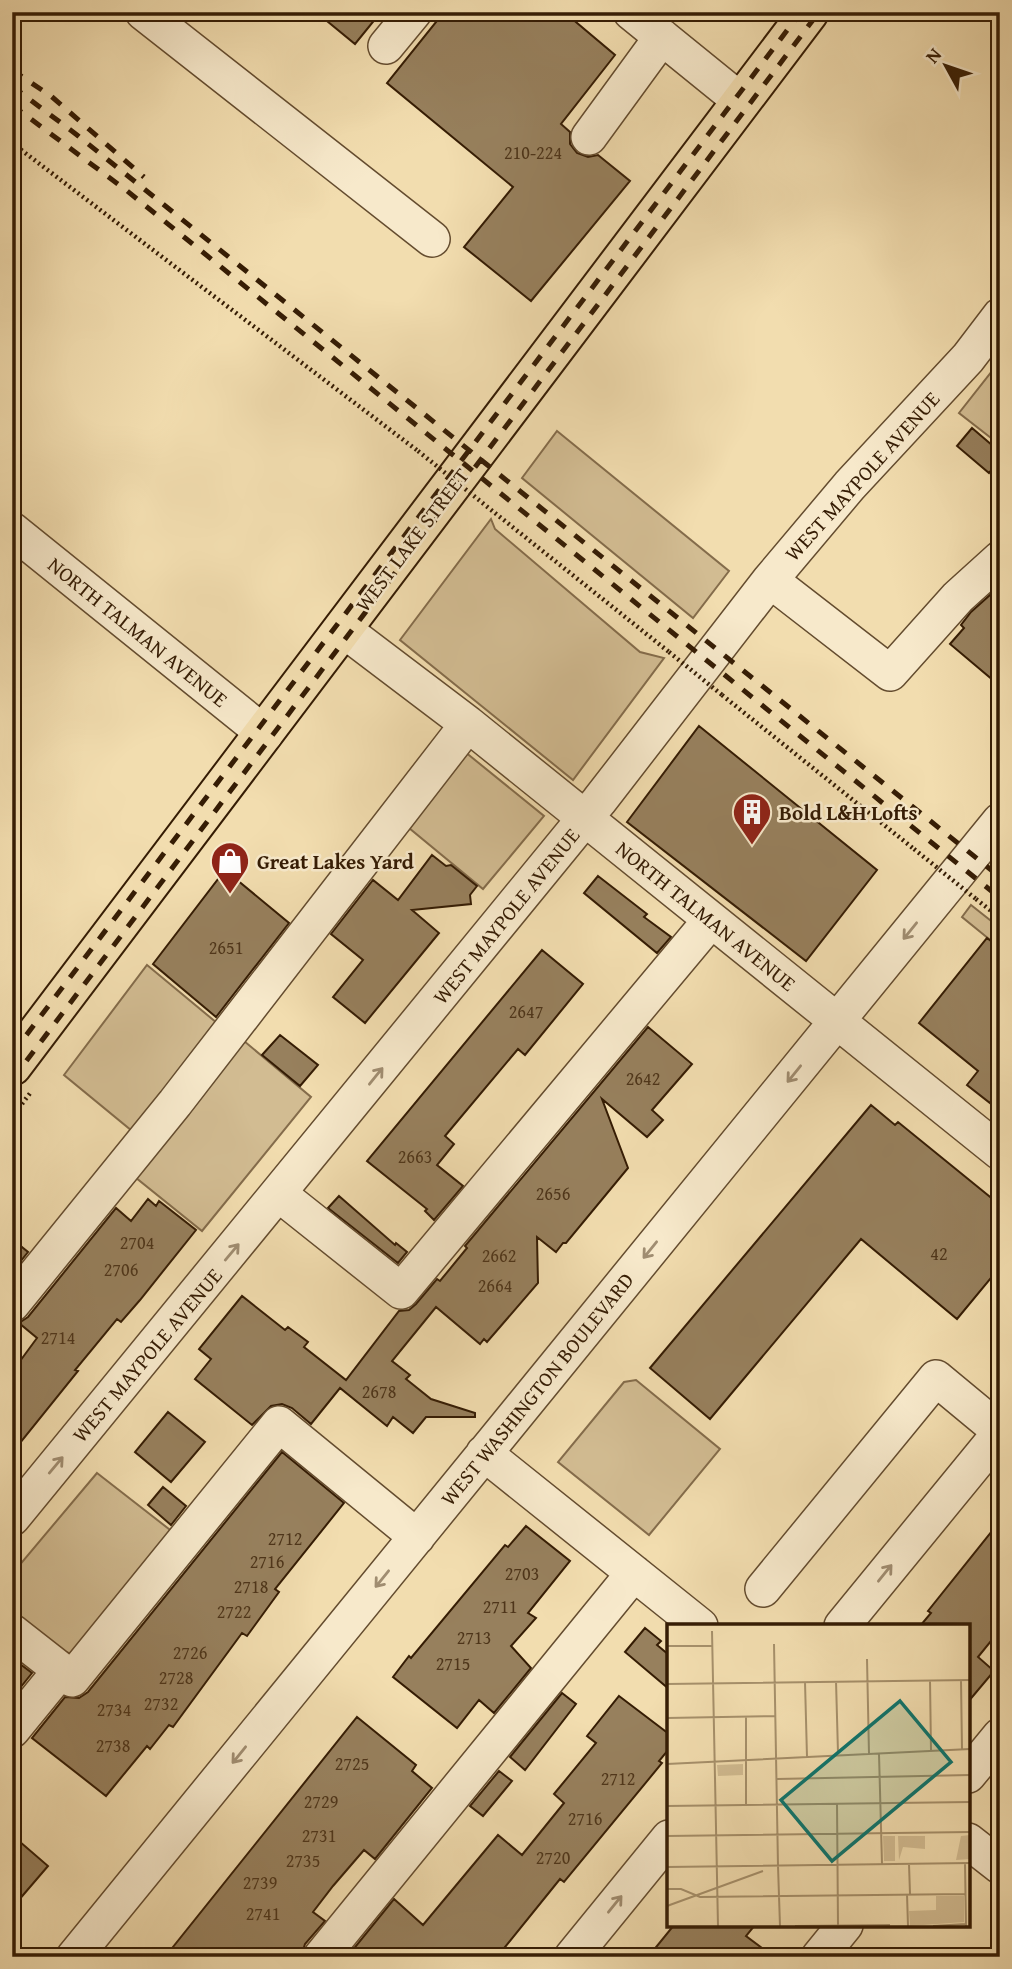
<svg xmlns="http://www.w3.org/2000/svg" width="1012" height="1969" font-family="'Gentium Book Plus',serif">
<style>
.green{fill:#d2bc92;stroke:#846c4b;stroke-width:2}
.building{fill:#97805d;stroke:#351c04;stroke-width:2}
.lines{fill:none;stroke-linecap:round;stroke-linejoin:round}
.minor-casing{stroke:#644c2f;stroke-width:38}
.major-casing{stroke:#351c04;stroke-width:42}
.path{stroke:#351c04;stroke-width:4.5;stroke-dasharray:2 3.5;stroke-linecap:butt}
.minor{stroke:#f7e9cb;stroke-width:35}
.major{stroke:#f2ddaf;stroke-width:38}
.rail{stroke:#351c04;stroke-width:5;stroke-dasharray:12 12;stroke-linecap:butt}
.path-bridge{stroke:#351c04;stroke-width:4.5;stroke-dasharray:2 3.5;stroke-linecap:butt}
.oneway{stroke:#a08d71}
.labels{text-anchor:middle;dominant-baseline:central;stroke-width:5;stroke-linejoin:round;paint-order:stroke}
.number-label{font-size:18px;fill:#4e351a}
.street-label{font-size:21px;fill:#351c04;stroke:#f7e9cb}
.poi-label{font-size:21px;font-weight:bold;fill:#351c04;stroke:#f7e9cb;text-anchor:start}
.inset-road{fill:none;stroke:#a6906b;stroke-width:2}
.view{fill:#0f766e;fill-opacity:0.15;stroke:#0f766e;stroke-width:3.5}
.inset-edge{fill:none;stroke:#351c04;stroke-width:3.5}
</style>
<rect width="100%" height="100%" fill="#f2ddaf"/>
<filter id="stains"><feTurbulence type="fractalNoise" baseFrequency=".00286" numOctaves="4"/><feColorMatrix values="0 0 0 0 .2 0 0 0 0 .09 0 0 0 0 .02 0 0 0 .5 -.17"/></filter>
<radialGradient id="worn" r=".72"><stop offset=".6" stop-color="#630" stop-opacity="0"/><stop offset="1" stop-color="#630" stop-opacity=".3"/></radialGradient>
<!-- green -->
<path class="green" d="M 1000,361 L 1000,445 L 959,413 Z
M 557,431 L 729,571 L 693,618 L 522,478 Z
M 491,519 L 495,529 L 640,652 L 664,658 L 573,780 L 400,640 Z
M 459,747 L 544,816 L 483,889 L 403,823 Z
M 971,905 L 1000,928 L 1000,948 L 962,917 Z
M 147,965 L 223,1028 L 137,1135 L 64,1075 Z
M 238,1036 L 311,1097 L 202,1231 L 130,1173 Z
M 636,1380 L 720,1449 L 649,1535 L 558,1462 L 624,1382 Z
M 97,1473 L 183,1540 L 85,1657 L 61,1651 L 12,1613 L 12,1574 Z"/>
<!-- building -->
<path class="building" d="M 316,12 L 381,12 L 355,44 Z
M 444,12 L 564,12 L 615,55 L 561,124 L 570,132 L 570,144 L 577,153 L 588,157 L 598,155 L 630,181 L 531,301 L 464,247 L 513,187 L 387,83 Z
M 972,428 L 1000,452 L 1000,460 L 989,473 L 957,446 Z
M 1000,586 L 1000,686 L 950,644 L 964,628 L 961,625 L 971,612 Z
M 699,726 L 877,870 L 806,961 L 627,822 Z
M 432,855 L 446,866 L 451,865 L 477,886 L 470,895 L 471,904 L 412,910 L 439,933 L 365,1023 L 333,997 L 363,960 L 331,934 L 373,880 L 398,900 Z
M 225,870 L 289,923 L 216,1017 L 153,964 Z
M 598,876 L 647,914 L 644,917 L 671,937 L 657,953 L 584,893 Z
M 987,938 L 1000,948 L 1000,1091 L 990,1103 L 967,1085 L 978,1071 L 919,1023 Z
M 542,950 L 583,984 L 525,1055 L 518,1049 L 445,1136 L 454,1144 L 437,1165 L 463,1186 L 434,1220 L 425,1211 L 427,1209 L 367,1161 Z
M 648,1027 L 692,1064 L 652,1110 L 663,1120 L 647,1137 L 602,1099 L 628,1168 L 566,1243 L 563,1243 L 556,1252 L 537,1237 L 538,1283 L 487,1342 L 484,1339 L 480,1344 L 436,1307 L 392,1361 L 410,1375 L 406,1379 L 431,1399 L 475,1413 L 475,1417 L 426,1417 L 413,1433 L 393,1417 L 387,1426 L 340,1388 L 311,1424 L 292,1408 L 282,1404 L 271,1406 L 252,1425 L 195,1379 L 211,1359 L 199,1349 L 242,1296 L 285,1330 L 288,1327 L 308,1342 L 304,1347 L 346,1380 L 399,1311 L 409,1310 L 416,1304 L 437,1279 L 440,1281 L 467,1248 L 465,1246 Z
M 280,1035 L 318,1065 L 300,1086 L 262,1055 Z
M 871,1105 L 895,1125 L 898,1122 L 1000,1205 L 1000,1267 L 957,1319 L 861,1239 L 710,1419 L 650,1368 Z
M 339,1196 L 395,1245 L 396,1243 L 407,1252 L 398,1263 L 328,1208 Z
M 148,1199 L 156,1206 L 159,1201 L 196,1230 L 140,1300 L 121,1322 L 117,1319 L 75,1370 L 78,1371 L 12,1453 L 12,1372 L 37,1338 L 19,1323 L 28,1317 L 116,1208 L 131,1221 Z
M 12,1239 L 28,1252 L 12,1272 Z
M 168,1412 L 205,1442 L 171,1482 L 135,1452 Z
M 282,1452 L 344,1503 L 275,1589 L 279,1592 L 247,1636 L 242,1633 L 173,1727 L 169,1725 L 150,1749 L 147,1746 L 106,1796 L 32,1738 L 65,1697 L 79,1698 L 88,1692 Z
M 163,1487 L 186,1506 L 171,1525 L 148,1505 Z
M 1000,1521 L 1000,1630 L 978,1657 L 994,1671 L 968,1702 L 968,1626 L 920,1626 L 931,1613 L 928,1611 Z
M 526,1526 L 570,1561 L 528,1613 L 536,1618 L 511,1646 L 531,1668 L 494,1713 L 479,1700 L 457,1728 L 393,1677 L 409,1656 L 411,1658 L 505,1545 L 508,1547 Z
M 645,1628 L 661,1641 L 657,1645 L 669,1655 L 669,1689 L 625,1652 Z
M 12,1658 L 32,1673 L 12,1698 Z
M 562,1693 L 576,1704 L 525,1770 L 510,1757 Z
M 619,1696 L 669,1734 L 669,1749 L 659,1761 L 662,1763 L 564,1882 L 560,1879 L 497,1957 L 347,1957 L 394,1899 L 423,1925 L 498,1835 L 522,1855 L 564,1803 L 554,1794 L 596,1743 L 587,1736 Z
M 357,1717 L 416,1765 L 412,1771 L 432,1788 L 375,1859 L 364,1850 L 333,1886 L 313,1912 L 325,1921 L 305,1944 L 301,1957 L 165,1957 Z
M 499,1771 L 512,1781 L 483,1816 L 470,1806 Z
M 12,1835 L 48,1866 L 12,1908 Z
M 674,1925 L 755,1925 L 746,1936 L 774,1957 L 648,1957 Z"/>
<g class="lines">
<!-- minor casing -->
<g class="minor-casing">
<path id="minor" d="M 143,12 L 432,239
M 631,12 L 742,102
M 386,46 L 414,12
M 589,137 L 662,37
M 12,530 L 265,734
M 770,580 L 890,673 L 958,597 L 1000,559
M 344,630 L 468,724 L 1000,1152
M 279,1194 L 401,1291 L 711,920
M 12,1304 L 175,1103 L 468,724
M 484,1453 L 700,1626
M 12,1518 L 599,801 L 770,580 L 850,485 L 968,358 L 1000,316
M 763,1589 L 936,1378 L 1000,1431
M 842,1626 L 1000,1433
M 12,1632 L 72,1679 L 279,1424 L 417,1537
M 12,1730 L 61,1670
M 968,1775 L 1000,1736
M 968,1841 L 1000,1866
M 74,1957 L 1000,821
M 321,1957 L 634,1573
M 572,1957 L 669,1838
M 819,1957 L 845,1925"/>
</g>
<!-- major casing -->
<g class="major-casing">
<path id="major" d="M 12,1066 L 809,12"/>
</g>
<!-- path -->
<path class="path" d="M 12,143 L 418,451
M 495,513 L 669,652
M 722,695 L 914,849
M 976,899 L 1000,918
M 12,1117 L 31,1092"/>
<!-- minor -->
<use href="#minor" class="minor"/>
<!-- major -->
<use href="#major" class="major"/>
<!-- rail -->
<path class="rail" d="M 12,70 L 51,96 L 144,177
M 12,86 L 77,135 L 1000,877
M 12,105 L 126,190 L 1000,898
M 12,1054 L 801,12
M 12,1080 L 819,12"/>
<!-- path-bridge -->
<path class="path-bridge" d="M 418,451 L 495,513
M 669,652 L 722,695
M 914,849 L 976,899"/>
</g>
<!-- one-way arrows -->
<defs><path id="oneway-shaft" d="M-6 0H5M1.5-3L5.5 0L1.5 3" fill="none" stroke-width="1.6" stroke-linecap="round" stroke-linejoin="round" transform="scale(1.75)"/></defs>
<g class="oneway">
<use href="#oneway-shaft" transform="translate(910 931) rotate(129)"/>
<use href="#oneway-shaft" transform="translate(794 1074) rotate(129)"/>
<use href="#oneway-shaft" transform="translate(376 1076) rotate(-51)"/>
<use href="#oneway-shaft" transform="translate(650 1250) rotate(129)"/>
<use href="#oneway-shaft" transform="translate(232 1252) rotate(-50)"/>
<use href="#oneway-shaft" transform="translate(56 1465) rotate(-50)"/>
<use href="#oneway-shaft" transform="translate(885 1573) rotate(-51)"/>
<use href="#oneway-shaft" transform="translate(382 1579) rotate(129)"/>
<use href="#oneway-shaft" transform="translate(239 1755) rotate(129)"/>
<use href="#oneway-shaft" transform="translate(615 1904) rotate(-51)"/>
</g>
<!-- icons -->
<defs>
<g id="building-pin" transform="scale(2.0125)"><path d="M0 17L-7.5 6A9.5 9.5 0 1 1 7.5 6Z" fill="#8f2418" stroke="#f7e9cb"/><path d="M-4-6H4V6H1V3H-1V6H-4ZM-2.5-4.3h1.7v1.8h-1.7ZM.8-4.3h1.7v1.8H.8ZM-2.5-1h1.7V.8h-1.7ZM.8-1h1.7V.8H.8Z" fill="#fff"/></g>
<g id="shop-pin" transform="scale(2.0125)"><path d="M0 17L-7.5 6A9.5 9.5 0 1 1 7.5 6Z" fill="#8f2418" stroke="#f7e9cb"/><path d="M-5-2.5h2.3a2.7 3.5 0 0 1 5.4 0H5L5.5 6h-11ZM-1.5-2.5h3a1.5 2.3 0 0 0-3 0Z" fill="#fff"/></g>
</defs>
<g fill-rule="evenodd">
<use href="#building-pin" x="752" y="812"/>
<use href="#shop-pin" x="230" y="861"/>
</g>
<g class="labels">
<!-- number labels -->
<g class="number-label">
<text x="533" y="152">210-224</text>
<text x="226" y="947">2651</text>
<text x="526" y="1011">2647</text>
<text x="643" y="1078">2642</text>
<text x="415" y="1156">2663</text>
<text x="553" y="1193">2656</text>
<text x="137" y="1242">2704</text>
<text x="939" y="1253">42</text>
<text x="499" y="1255">2662</text>
<text x="121" y="1269">2706</text>
<text x="495" y="1285">2664</text>
<text x="58" y="1337">2714</text>
<text x="379" y="1391">2678</text>
<text x="285" y="1538">2712</text>
<text x="267" y="1561">2716</text>
<text x="522" y="1573">2703</text>
<text x="251" y="1586">2718</text>
<text x="500" y="1606">2711</text>
<text x="234" y="1611">2722</text>
<text x="474" y="1637">2713</text>
<text x="190" y="1652">2726</text>
<text x="453" y="1663">2715</text>
<text x="176" y="1677">2728</text>
<text x="161" y="1703">2732</text>
<text x="114" y="1709">2734</text>
<text x="113" y="1745">2738</text>
<text x="352" y="1763">2725</text>
<text x="618" y="1778">2712</text>
<text x="321" y="1801">2729</text>
<text x="585" y="1818">2716</text>
<text x="319" y="1835">2731</text>
<text x="553" y="1857">2720</text>
<text x="303" y="1860">2735</text>
<text x="260" y="1882">2739</text>
<text x="263" y="1913">2741</text>
</g>
<!-- street labels -->
<g class="street-label">
<text transform="translate(862 476) rotate(-48)">WEST MAYPOLE AVENUE</text>
<text transform="translate(412 540) rotate(-53)">WEST LAKE STREET</text>
<text transform="translate(138 632) rotate(39)">NORTH TALMAN AVENUE</text>
<text transform="translate(506 916) rotate(-51)">WEST MAYPOLE AVENUE</text>
<text transform="translate(706 916) rotate(39)">NORTH TALMAN AVENUE</text>
<text transform="translate(147 1355) rotate(-50)">WEST MAYPOLE AVENUE</text>
<text transform="translate(537 1389) rotate(-51)">WEST WASHINGTON BOULEVARD</text>
</g>
<!-- poi labels -->
<g class="poi-label">
<text x="779" y="812">Bold L&amp;H Lofts</text>
<text x="257" y="861">Great Lakes Yard</text>
</g>
</g>
<!-- overview -->
<g transform="translate(667 1624)">
<rect width="303" height="303" fill="#f2ddaf"/>
<path d="M 76,140 L 76,151 L 51,152 L 50,141 ZM 303,211 L 303,235 L 289,236 L 294,212 ZM 216,212 L 228,212 L 228,237 L 217,237 ZM 231,212 L 258,212 L 258,225 L 236,223 L 232,236 ZM 269,272 L 297,272 L 297,298 L 243,302 L 242,287 L 269,286 Z" fill="#d2bc92"/>
<path class="inset-road" d="M 45,7 L 51,302M 107,20 L 111,242M 0,22 L 45,22M 200,35 L 202,130M 263,56 L 264,127M 294,56 L 295,125M 169,57 L 171,129M 138,58 L 140,133M 0,60 L 303,56M 79,93 L 79,181M 0,94 L 108,92M 212,130 L 215,240M 0,140 L 303,125M 110,155 L 303,151M 170,180 L 171,302M 0,182 L 303,178M 0,212 L 303,208M 298,239 L 299,302M 242,240 L 243,270M 111,242 L 113,302M 0,243 L 303,239M 0,265 L 14,265 L 33,273 L 299,270M 240,270 L 241,302M 0,282 L 96,247M 128,302 L 223,301M 266,302 L 299,300"/>
<path class="view" d="M 233,77 L 284,138 L 165,237 L 114,176 Z"/>
<rect width="303" height="303" class="inset-edge"/>
</g>
<!-- margin -->
<rect width="1012" height="1969" fill="none" stroke="#f2ddaf" stroke-width="42"/>
<rect x="14" y="14" width="984" height="1941" fill="none" stroke="#351c04" stroke-width="3.5"/>
<rect x="21" y="21" width="970" height="1927" fill="none" stroke="#351c04" stroke-width="2"/>
<!-- north arrow -->
<g transform="translate(946 66) rotate(310)" stroke="#f7e9cb" stroke-width="5" paint-order="stroke">
<path d="M0-5L12 26L0 18L-12 26Z" fill="#351c04"/>
<text y="-10" font-size="19" font-weight="bold" text-anchor="middle" fill="#351c04">N</text>
</g>
<rect width="100%" height="100%" filter="url(#stains)"/>
<rect width="100%" height="100%" fill="url(#worn)"/>
</svg>
